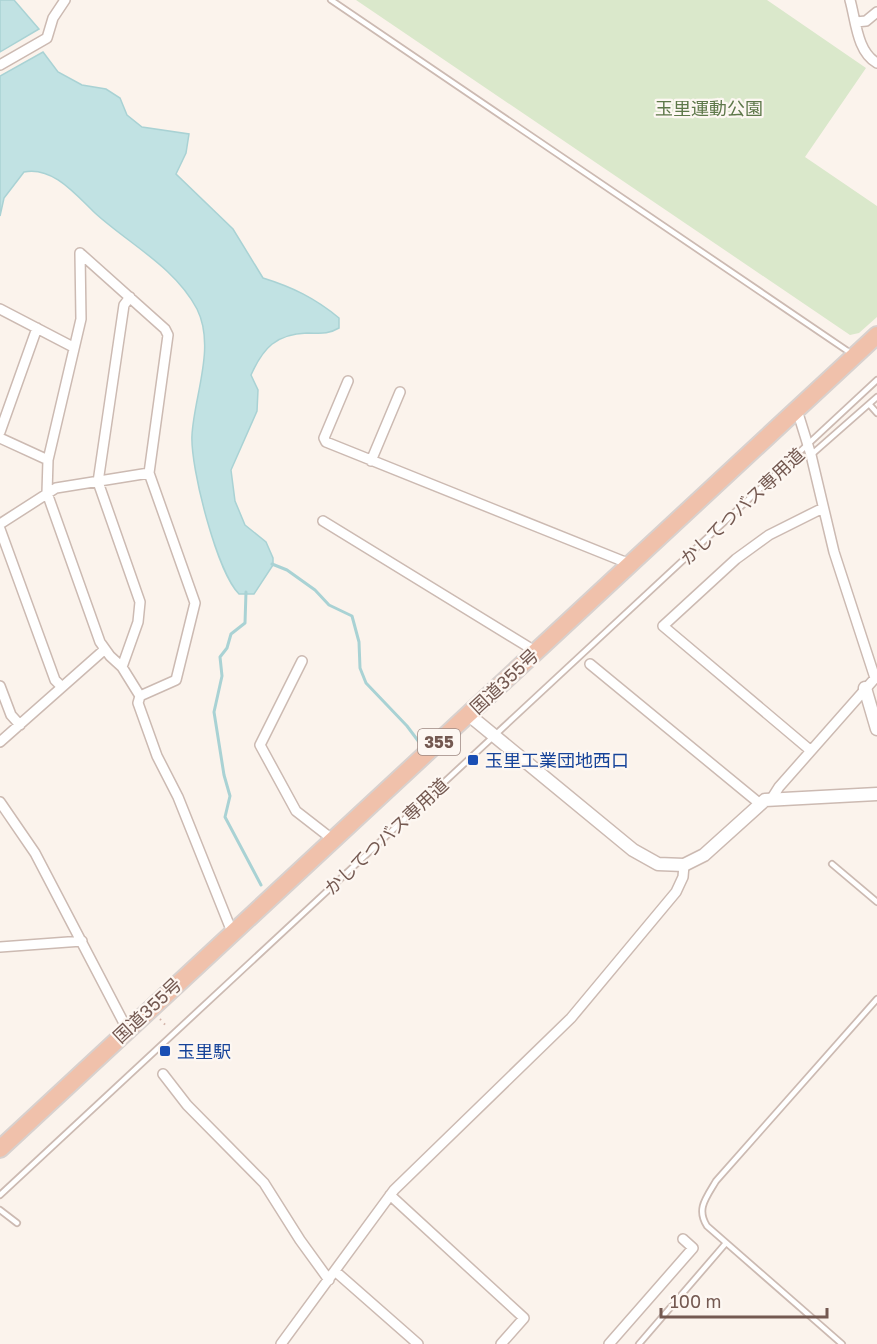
<svg xmlns="http://www.w3.org/2000/svg" width="877" height="1344" font-family="'Golos Text','Noto Sans JP',sans-serif">
<style>
.green{fill:#dae8cb}
.water{fill:#c1e2e3;stroke:#a9d2d4;stroke-width:1.5}
.lines{fill:none;stroke-linecap:round;stroke-linejoin:round}
.stream{stroke:#a9d2d4;stroke-width:3}
.service-casing{stroke:#ccbab2;stroke-width:8}
.minor-casing{stroke:#ccbab2;stroke-width:12}
.tertiary-casing{stroke:#ccbab2;stroke-width:15}
.trunk-casing{stroke:#d8d1ce;stroke-width:20}
.path{stroke:#d3b4a9;stroke-width:2;stroke-dasharray:1.5 4.5;stroke-linecap:butt}
.service{stroke:#fff;stroke-width:4.5}
.minor{stroke:#fff;stroke-width:9}
.tertiary{stroke:#fff;stroke-width:12}
.trunk{stroke:#f0c1ab;stroke-width:16}
.transit-dot{fill:#1a4fb4;stroke:#fdf7f2;stroke-width:2}
.labels{text-anchor:middle;dominant-baseline:central;stroke-width:4.5;stroke-linejoin:round;paint-order:stroke}
.shield{fill:#fdf7f2;stroke:#9d8881;stroke-width:1.5}
.shield-label{font-size:16px;font-weight:bold;fill:#745951}
.park-label{font-size:18px;fill:#5e784a;stroke:#fdf7f2}
.street-label{font-size:18px;fill:#745951;stroke:#fdf7f2}
.transit-label{font-size:18px;fill:#164399;stroke:#fdf7f2;text-anchor:start}
</style>
<rect width="100%" height="100%" fill="#fbf3ec"/>
<!-- green -->
<path class="green" d="M 356,0 L 767,0 L 866,68 L 805,157 L 877,206 L 877,317 L 859,333 L 850,335 Z"/>
<!-- water -->
<path class="water" d="M 0,0 L 14,0 L 39,29 L 0,52 Z
M 43,52 L 58,72 L 82,85 L 106,89 L 120,98 L 127,115 L 142,127 L 189,134 L 186,153 L 176,174 L 233,229 L 263,278 C 292,287 315,298 339,318 L 339,328 C 327,335 320,333 307,333 C 276,334 263,348 251,375 L 258,390 L 257,411 L 231,470 L 235,501 L 245,525 L 266,542 L 273,558 L 273,565 L 254,594 L 239,594 C 217,572 190,467 192,435 C 194,396 216,347 197,309 C 175,267 129,244 95,213 C 76,195 53,166 24,172 L 4,198 L 0,216 L 0,76 Z"/>
<g class="lines">
<!-- stream -->
<path class="stream" d="M 272,564 L 287,570 L 315,590 L 329,605 L 352,616 L 359,642 L 360,668 L 366,683 L 407,726 L 419,742
M 246,592 L 245,623 L 231,634 L 227,648 L 220,657 L 222,676 L 214,712 L 224,775 L 230,796 L 225,817 L 261,885"/>
<!-- service casing -->
<g class="service-casing">
<path id="service" d="M 331,0 L 852,354
M 869,404 L 877,413
M 811,455 L 877,397
M 832,864 L 877,902
M 0,1195 L 877,380
M 0,1210 L 17,1223
M 639,1344 L 726,1243
M 842,1344 L 707,1226 C 696,1209 706,1198 716,1181 L 877,999"/>
</g>
<!-- minor casing -->
<g class="minor-casing">
<path id="minor" d="M 850,0 C 856,21 857,52 877,63
M 856,22 L 866,21 L 877,12
M 0,65 L 47,38 L 53,18 L 65,0
M 80,253 L 81,319 L 48,460 L 47,493 L 100,642 L 110,656 L 122,667 L 140,696 L 138,703 L 157,756 L 178,797 L 232,932
M 80,253 L 165,329 L 168,335 L 149,473 L 195,603 L 176,680 L 140,696
M 0,309 L 73,347
M 348,381 L 324,438 L 326,442 L 630,564
M 797,410 L 811,455 L 834,552 L 875,678
M 0,432 L 37,328
M 0,438 L 48,460
M 371,461 L 400,392
M 323,521 L 535,651
M 0,524 L 56,488 L 149,473
M 0,529 L 55,680 L 62,687
M 302,661 L 260,745 L 296,811 L 332,839
M 590,664 L 759,803
M 122,667 L 138,622 L 140,602 L 98,482 L 124,305 L 130,297
M 0,686 L 11,715 L 20,725
M 0,742 L 104,650
M 810,750 L 663,626 L 736,559 L 769,535 L 823,508
M 772,798 L 779,787 L 877,676
M 0,802 L 35,853 L 127,1029
M 0,947 L 82,941
M 163,1074 L 187,1105 L 264,1183 L 300,1240 L 329,1280
M 390,1195 L 524,1318 L 501,1344
M 335,1271 L 418,1344
M 281,1344 L 394,1190 L 571,1018 L 676,892 L 683,877 L 684,865
M 609,1344 L 693,1248 L 683,1239"/>
</g>
<!-- tertiary casing -->
<g class="tertiary-casing">
<path id="tertiary" d="M 865,688 L 877,729
M 469,715 L 633,850 L 658,864 L 684,865 L 704,855 L 765,800 L 877,794"/>
</g>
<!-- trunk casing -->
<g class="trunk-casing">
<path id="trunk" d="M 0,1149 L 877,335"/>
</g>
<!-- path -->
<path class="path" d="M 160,1019 L 168,1028"/>
<!-- service -->
<use href="#service" class="service"/>
<!-- minor -->
<use href="#minor" class="minor"/>
<!-- tertiary -->
<use href="#tertiary" class="tertiary"/>
<!-- trunk -->
<use href="#trunk" class="trunk"/>
</g>
<!-- markers -->
<g class="transit-dot">
<rect x="467" y="754" width="12" height="12" rx="3"/>
<rect x="159" y="1045" width="12" height="12" rx="3"/>
</g>
<g class="labels">
<!-- shield labels -->
<rect class="shield" x="418" y="729" width="42" height="26" rx="4.5"/>
<g class="shield-label">
<text x="439" y="742">355</text>
</g>
<!-- park labels -->
<g class="park-label">
<text x="709" y="108">玉里運動公園</text>
</g>
<!-- street labels -->
<g class="street-label">
<text transform="translate(742 506) rotate(-43)">かしてつバス専用道</text>
<text transform="translate(504 681) rotate(-43)">国道355号</text>
<text transform="translate(386 836) rotate(-43)">かしてつバス専用道</text>
<text transform="translate(147 1010) rotate(-43)">国道355号</text>
</g>
<!-- transit labels -->
<g class="transit-label">
<text x="485" y="760">玉里工業団地西口</text>
<text x="177" y="1051">玉里駅</text>
</g>
</g>
<!-- scale -->
<path d="M661 1308v9h166v-9" fill="none" stroke="#745951" stroke-width="3"/>
<text x="670" y="1308" font-size="18" fill="#745951" stroke="#fdf7f2" stroke-width="4.5" paint-order="stroke">100 m</text>
</svg>
